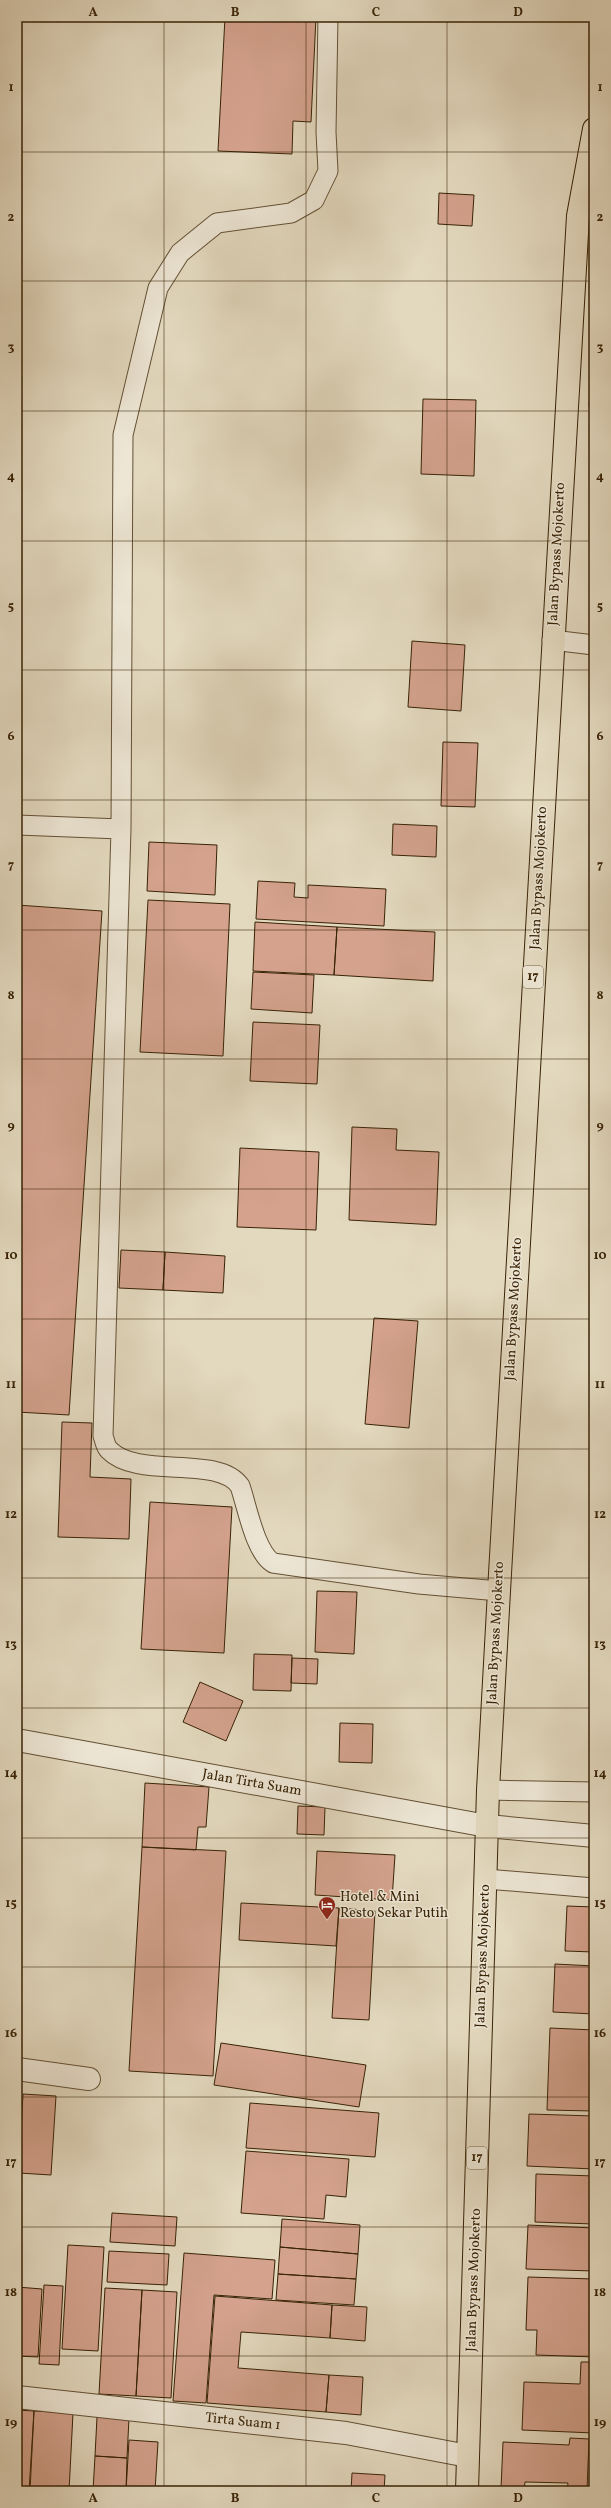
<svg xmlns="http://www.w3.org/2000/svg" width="611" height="2508" font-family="Vollkorn,serif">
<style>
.building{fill:#d4a28d;stroke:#382306}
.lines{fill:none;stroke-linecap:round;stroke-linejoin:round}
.lane-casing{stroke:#635034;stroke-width:21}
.street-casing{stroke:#635034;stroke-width:24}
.highway-casing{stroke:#382306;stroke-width:24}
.lane{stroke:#ede6d5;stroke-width:19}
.street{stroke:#ede6d5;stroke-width:22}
.highway{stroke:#e3d9bf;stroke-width:22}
.grid{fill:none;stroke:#382306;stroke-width:1;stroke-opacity:0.55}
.labels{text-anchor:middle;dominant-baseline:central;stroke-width:3;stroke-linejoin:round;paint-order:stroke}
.shield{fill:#ede6d5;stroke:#6e5e44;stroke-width:1}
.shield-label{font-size:13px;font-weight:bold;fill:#382306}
.street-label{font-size:14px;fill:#382306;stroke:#ede6d5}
.poi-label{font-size:14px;fill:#382306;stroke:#ede6d5;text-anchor:start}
.neatline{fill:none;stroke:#382306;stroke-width:1.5}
.grid-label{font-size:13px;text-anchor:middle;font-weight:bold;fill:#382306}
</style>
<rect width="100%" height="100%" fill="#e3d9bf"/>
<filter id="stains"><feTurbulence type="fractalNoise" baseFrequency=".005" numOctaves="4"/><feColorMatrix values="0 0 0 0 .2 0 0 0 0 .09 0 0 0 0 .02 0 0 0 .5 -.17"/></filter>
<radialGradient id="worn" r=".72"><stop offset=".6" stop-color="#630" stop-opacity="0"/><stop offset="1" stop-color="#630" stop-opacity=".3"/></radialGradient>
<!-- building -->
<path class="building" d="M 225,17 L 316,17 L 311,122 L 293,121 L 292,154 L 218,151 Z
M 456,17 L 498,17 L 498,21 L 456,19 Z
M 439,193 L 474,195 L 472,226 L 438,224 Z
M 592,338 L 594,338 L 594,407 L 589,407 Z
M 423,399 L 476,400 L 474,476 L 421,474 Z
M 412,641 L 465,645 L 461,711 L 408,707 Z
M 443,742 L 478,743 L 475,807 L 441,806 Z
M 393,824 L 437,826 L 436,857 L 392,855 Z
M 149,842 L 217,845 L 215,895 L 147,891 Z
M 258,881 L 295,883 L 294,897 L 308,898 L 308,885 L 386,889 L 384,926 L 256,919 Z
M 148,900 L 230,904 L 223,1056 L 140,1052 Z
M 17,905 L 102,911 L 69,1415 L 17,1412 Z
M 255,922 L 337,927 L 334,975 L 253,971 Z
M 337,927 L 435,932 L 433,981 L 334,975 Z
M 253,972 L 314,975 L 312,1013 L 251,1009 Z
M 253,1022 L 320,1025 L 317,1084 L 250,1081 Z
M 352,1127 L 397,1129 L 396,1150 L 439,1152 L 436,1225 L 349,1220 Z
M 240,1148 L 319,1152 L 316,1230 L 237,1227 Z
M 121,1250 L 165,1252 L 163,1290 L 119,1288 Z
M 165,1252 L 225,1256 L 223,1293 L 163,1290 Z
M 374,1318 L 418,1321 L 409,1428 L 365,1424 Z
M 62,1422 L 92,1423 L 90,1477 L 131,1479 L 129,1539 L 58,1537 Z
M 150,1502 L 232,1507 L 224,1653 L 141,1649 Z
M 317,1591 L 357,1592 L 354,1654 L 315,1652 Z
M 254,1654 L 292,1655 L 291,1691 L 253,1690 Z
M 292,1658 L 318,1659 L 317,1684 L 291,1683 Z
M 200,1682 L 243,1701 L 226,1741 L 183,1722 Z
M 340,1723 L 373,1724 L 372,1763 L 339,1762 Z
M 145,1783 L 209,1787 L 206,1827 L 198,1827 L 196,1850 L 142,1847 Z
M 298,1806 L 325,1807 L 324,1835 L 297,1834 Z
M 142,1847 L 226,1851 L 213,2076 L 129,2071 Z
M 317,1851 L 395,1855 L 392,1900 L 315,1895 Z
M 241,1903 L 339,1908 L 336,1946 L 239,1940 Z
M 567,1906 L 594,1907 L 594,1952 L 565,1951 Z
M 339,1908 L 375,1911 L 369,2020 L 332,2018 Z
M 555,1964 L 594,1966 L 594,2014 L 553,2012 Z
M 550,2028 L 594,2030 L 594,2111 L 547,2110 Z
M 221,2043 L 366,2065 L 359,2107 L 214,2085 Z
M 23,2094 L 56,2096 L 51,2175 L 19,2173 Z
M 250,2103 L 379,2113 L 375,2157 L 246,2148 Z
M 17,2104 L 19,2104 L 17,2141 Z
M 529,2114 L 594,2116 L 594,2169 L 527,2166 Z
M 246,2151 L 349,2159 L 346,2197 L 326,2195 L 324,2219 L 241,2213 Z
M 536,2174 L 594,2176 L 594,2224 L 535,2222 Z
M 112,2213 L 177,2217 L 175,2246 L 110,2242 Z
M 282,2219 L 360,2225 L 358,2254 L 280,2247 Z
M 528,2225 L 594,2228 L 594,2271 L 526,2269 Z
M 68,2245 L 104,2247 L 98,2351 L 62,2349 Z
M 280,2247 L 358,2254 L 356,2279 L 278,2274 Z
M 109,2251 L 169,2254 L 167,2285 L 107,2282 Z
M 184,2253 L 275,2260 L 272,2299 L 214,2295 L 206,2403 L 173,2401 Z
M 278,2274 L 356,2279 L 354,2305 L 276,2300 Z
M 528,2277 L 594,2279 L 594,2357 L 536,2355 L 537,2330 L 526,2330 Z
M 44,2285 L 63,2286 L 59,2365 L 39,2364 Z
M 17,2287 L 42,2289 L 38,2357 L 17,2356 Z
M 105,2288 L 142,2290 L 136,2396 L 99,2394 Z
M 142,2290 L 177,2292 L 171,2398 L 136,2396 Z
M 215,2296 L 332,2305 L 330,2338 L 241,2332 L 238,2368 L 329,2375 L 326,2412 L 207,2403 Z
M 332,2305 L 367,2307 L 365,2341 L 330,2338 Z
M 581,2362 L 594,2362 L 594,2433 L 522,2430 L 524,2382 L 580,2384 Z
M 329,2375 L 363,2377 L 361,2415 L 326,2412 Z
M 17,2410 L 34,2411 L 29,2491 L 17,2491 Z
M 34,2411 L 73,2413 L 69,2491 L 30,2491 Z
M 97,2417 L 129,2418 L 127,2458 L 95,2456 Z
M 570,2438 L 589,2439 L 587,2491 L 567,2491 L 568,2483 L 525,2482 L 524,2490 L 501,2489 L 503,2442 L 569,2445 Z
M 591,2438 L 594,2439 L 594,2491 L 589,2491 Z
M 129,2440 L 158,2442 L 155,2491 L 126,2491 Z
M 95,2456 L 127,2458 L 126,2491 L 93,2491 Z
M 352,2473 L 385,2475 L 384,2491 L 351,2491 Z"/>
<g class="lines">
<!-- lane casing -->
<g class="lane-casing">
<path id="lane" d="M 328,17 L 326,132 L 328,171 L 314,200 L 291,213 L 217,223 L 180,253 L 158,288 L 123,435 L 121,829 L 103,1436 C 105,1440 105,1446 109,1450 C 138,1480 218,1454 240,1486 C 247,1506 255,1552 273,1563 L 419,1584 L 499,1591
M 552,640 L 594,645
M 17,825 L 121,829
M 488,1790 L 594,1792
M 486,1879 L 594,1888"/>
</g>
<!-- street casing -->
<g class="street-casing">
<path id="street" d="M 17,1740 L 487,1826 L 594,1836
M 17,2069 L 89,2079
M 17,2397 L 346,2433 L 468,2456"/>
</g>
<!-- highway casing -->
<g class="highway-casing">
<path id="highway" d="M 467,2491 L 488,1790 L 499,1591 L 578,216 L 594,129"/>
</g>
<!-- lane -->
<use href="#lane" class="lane"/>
<!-- street -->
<use href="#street" class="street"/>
<!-- highway -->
<use href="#highway" class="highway"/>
</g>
<!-- grid -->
<path class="grid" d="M 164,17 L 164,2491M 306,17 L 306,2491M 447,17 L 447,2491M 17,152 L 594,152M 17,281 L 594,281M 17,411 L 594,411M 17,541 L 594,541M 17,670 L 594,670M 17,800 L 594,800M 17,930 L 594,930M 17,1059 L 594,1059M 17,1189 L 594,1189M 17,1319 L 594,1319M 17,1449 L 594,1449M 17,1578 L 594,1578M 17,1708 L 594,1708M 17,1838 L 594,1838M 17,1967 L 594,1967M 17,2097 L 594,2097M 17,2227 L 594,2227M 17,2356 L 594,2356"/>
<!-- icons -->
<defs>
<g id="hotel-pin" transform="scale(0.9)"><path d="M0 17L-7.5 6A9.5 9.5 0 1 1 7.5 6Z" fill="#8f2418" stroke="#ede6d5"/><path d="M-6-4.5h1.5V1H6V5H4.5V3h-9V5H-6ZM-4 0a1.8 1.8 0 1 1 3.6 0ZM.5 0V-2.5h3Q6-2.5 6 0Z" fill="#fff"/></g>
</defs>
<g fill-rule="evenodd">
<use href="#hotel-pin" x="327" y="1905"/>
</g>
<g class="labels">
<!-- shield labels -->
<g class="shield">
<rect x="523" y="966" width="20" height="22" rx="3"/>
<rect x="467" y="2147" width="20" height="22" rx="3"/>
</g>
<g class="shield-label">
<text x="533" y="977">17</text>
<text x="477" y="2158">17</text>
</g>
<!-- street labels -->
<g class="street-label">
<text transform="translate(557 554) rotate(-87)">Jalan Bypass Mojokerto</text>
<text transform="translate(539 878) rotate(-87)">Jalan Bypass Mojokerto</text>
<text transform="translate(514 1309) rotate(-87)">Jalan Bypass Mojokerto</text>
<text transform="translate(496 1633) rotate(-87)">Jalan Bypass Mojokerto</text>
<text transform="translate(252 1783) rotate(10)">Jalan Tirta Suam</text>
<text transform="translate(483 1956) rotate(-88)">Jalan Bypass Mojokerto</text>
<text transform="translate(474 2280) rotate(-88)">Jalan Bypass Mojokerto</text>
<text transform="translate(243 2422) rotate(6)">Tirta Suam 1</text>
</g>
<!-- poi labels -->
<g class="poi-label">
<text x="340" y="1897">Hotel &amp; Mini<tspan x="340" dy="16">Resto Sekar Putih</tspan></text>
</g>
</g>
<!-- margin -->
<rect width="611" height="2508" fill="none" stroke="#e3d9bf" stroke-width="44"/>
<rect x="22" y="22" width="567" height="2464" class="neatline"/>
<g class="grid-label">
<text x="93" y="16">A</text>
<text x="235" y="16">B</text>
<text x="376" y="16">C</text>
<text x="518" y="16">D</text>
<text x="11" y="91">1</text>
<text x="600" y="91">1</text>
<text x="11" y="221">2</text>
<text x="600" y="221">2</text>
<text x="11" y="351">3</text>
<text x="600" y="351">3</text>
<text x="11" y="480">4</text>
<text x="600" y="480">4</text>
<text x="11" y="610">5</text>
<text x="600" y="610">5</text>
<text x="11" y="740">6</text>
<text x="600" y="740">6</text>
<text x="11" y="869">7</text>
<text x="600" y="869">7</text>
<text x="11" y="999">8</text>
<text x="600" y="999">8</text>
<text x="11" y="1129">9</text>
<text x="600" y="1129">9</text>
<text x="11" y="1259">10</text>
<text x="600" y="1259">10</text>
<text x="11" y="1388">11</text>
<text x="600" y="1388">11</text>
<text x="11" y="1518">12</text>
<text x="600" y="1518">12</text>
<text x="11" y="1648">13</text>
<text x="600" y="1648">13</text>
<text x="11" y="1777">14</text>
<text x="600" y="1777">14</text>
<text x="11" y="1907">15</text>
<text x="600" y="1907">15</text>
<text x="11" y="2037">16</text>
<text x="600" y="2037">16</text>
<text x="11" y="2166">17</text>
<text x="600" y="2166">17</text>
<text x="11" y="2296">18</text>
<text x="600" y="2296">18</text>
<text x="11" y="2426">19</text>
<text x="600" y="2426">19</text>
<text x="93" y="2502">A</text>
<text x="235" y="2502">B</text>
<text x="376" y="2502">C</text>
<text x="518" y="2502">D</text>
</g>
<rect width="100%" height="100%" filter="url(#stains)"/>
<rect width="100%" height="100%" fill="url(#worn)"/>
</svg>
